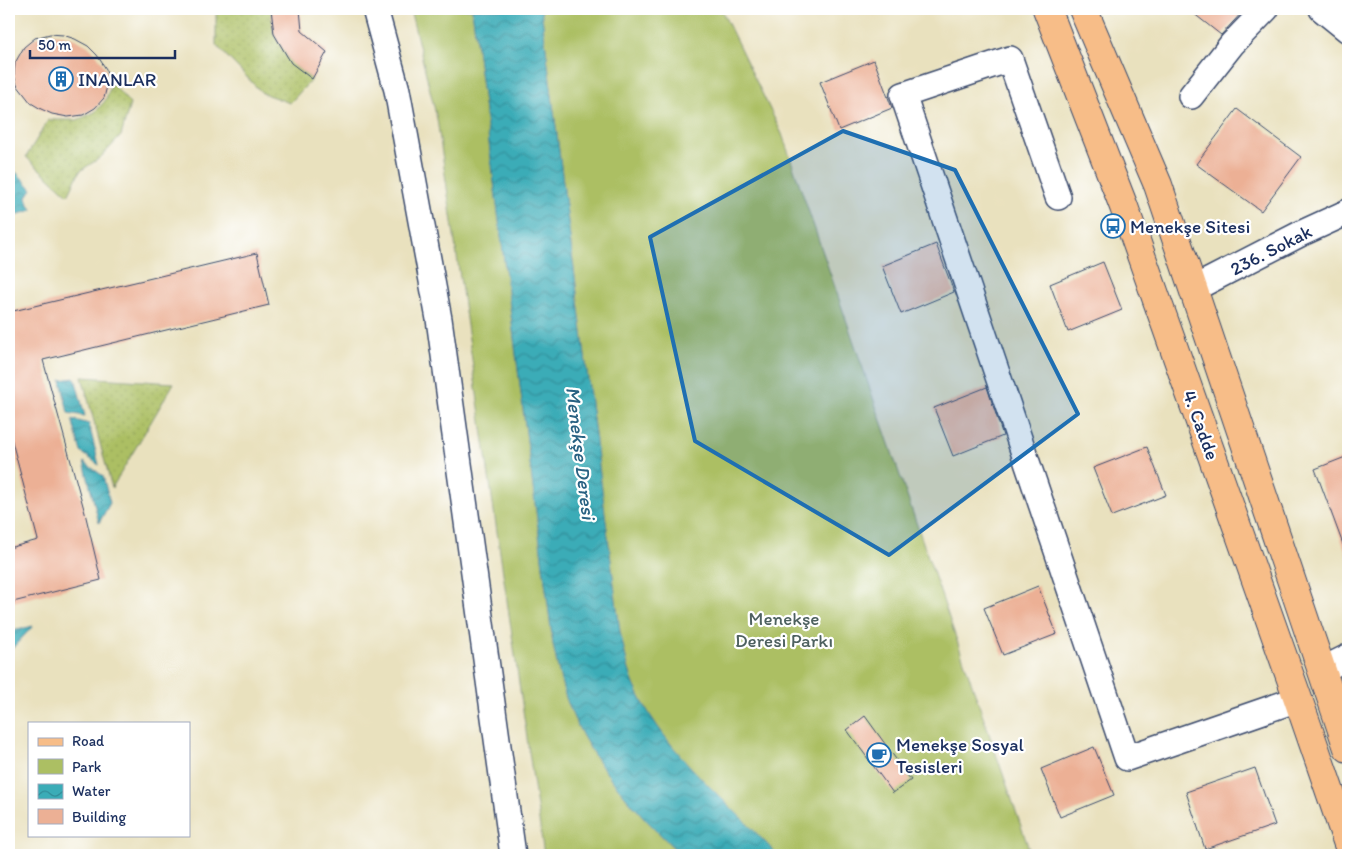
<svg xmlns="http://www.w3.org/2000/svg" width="1357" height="864" font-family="Itim,sans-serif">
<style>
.grass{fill:url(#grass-dots);stroke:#647760}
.park{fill:#acbf63;stroke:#647760}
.water{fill:url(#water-waves);stroke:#2b6e8a}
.building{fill:#ecb095}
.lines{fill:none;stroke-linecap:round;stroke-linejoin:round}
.minor-casing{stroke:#3a4a6c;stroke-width:28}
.major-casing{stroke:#3a4a6c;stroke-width:30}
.minor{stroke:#fff;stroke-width:25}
.major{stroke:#f7bd88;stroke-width:28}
.marked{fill:#1f6fb2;fill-opacity:0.2;stroke:#1f6fb2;stroke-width:4;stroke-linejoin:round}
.labels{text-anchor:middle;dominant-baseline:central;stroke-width:4.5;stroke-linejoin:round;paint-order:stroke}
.poi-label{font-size:19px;fill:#1b2f5e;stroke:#fff;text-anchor:start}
.street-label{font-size:19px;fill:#1b2f5e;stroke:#fff}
.park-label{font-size:19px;fill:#4e6160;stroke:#fff}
.water-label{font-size:20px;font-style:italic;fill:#286182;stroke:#fff}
</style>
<defs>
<pattern id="grass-dots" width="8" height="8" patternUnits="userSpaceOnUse" patternTransform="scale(1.25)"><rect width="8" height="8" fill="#acbf63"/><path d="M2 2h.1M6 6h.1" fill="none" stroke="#93a458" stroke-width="1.8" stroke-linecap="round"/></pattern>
<pattern id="water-waves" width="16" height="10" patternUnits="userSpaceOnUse" patternTransform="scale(1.25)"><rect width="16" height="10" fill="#3bacb7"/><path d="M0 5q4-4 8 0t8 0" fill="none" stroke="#318c98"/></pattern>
</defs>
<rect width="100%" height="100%" fill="#fff"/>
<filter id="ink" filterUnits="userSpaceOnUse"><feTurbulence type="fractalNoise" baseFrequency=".02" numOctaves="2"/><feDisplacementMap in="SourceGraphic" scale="10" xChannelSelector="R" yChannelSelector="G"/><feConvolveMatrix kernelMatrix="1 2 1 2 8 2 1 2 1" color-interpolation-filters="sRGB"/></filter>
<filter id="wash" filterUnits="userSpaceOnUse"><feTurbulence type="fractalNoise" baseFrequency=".0096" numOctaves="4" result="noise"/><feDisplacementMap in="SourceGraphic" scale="20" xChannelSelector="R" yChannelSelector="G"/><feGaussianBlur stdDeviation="1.12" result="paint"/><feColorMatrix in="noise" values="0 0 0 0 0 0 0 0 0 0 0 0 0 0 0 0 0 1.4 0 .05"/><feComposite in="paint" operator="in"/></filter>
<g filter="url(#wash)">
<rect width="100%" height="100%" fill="#e9e1be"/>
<!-- grass -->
<path class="grass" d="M 218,9 L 271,9 L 274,34 L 291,63 L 312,79 L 290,103 L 262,93 L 216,45 L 216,15 Z
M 112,83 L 130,104 L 121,136 L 100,158 L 80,171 L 68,195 L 26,157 L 48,120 L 77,120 L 95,112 L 105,101 Z
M 82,377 L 174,383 L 112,488 Z"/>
<!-- park -->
<path class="park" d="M 410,9 L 472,9 L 553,644 C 558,669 563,694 574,718 C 598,771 639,814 681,855 L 544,855 L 437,119 Z
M 541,9 L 721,9 L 782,134 L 1031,855 L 777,855 C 730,808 665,752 637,691 C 628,673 625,652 620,632 Z"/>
<!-- water -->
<path class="water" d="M 472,9 L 541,9 L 620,632 C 625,652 628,673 637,691 C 668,757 730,802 777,855 L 681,855 C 639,814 598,771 574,718 C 563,694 558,669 553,644 Z
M 16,172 L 32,189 L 26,198 L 32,210 L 9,217 L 9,177 Z
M 75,378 L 85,416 L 68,413 L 61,380 Z
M 72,419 L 89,424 L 99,465 L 81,452 Z
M 84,462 L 103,476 L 110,503 L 99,523 Z
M 33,626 L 11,650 L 9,650 L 9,632 Z"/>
<g id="blocks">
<!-- building -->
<path class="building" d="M 271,9 L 300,9 L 302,31 L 327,52 L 312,79 L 291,63 L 274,34 Z
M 1188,9 L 1245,9 L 1221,35 Z
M 50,34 L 63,35 L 75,39 L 88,46 L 97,55 L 106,69 L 108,82 L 104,98 L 95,108 L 83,115 L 68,117 L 52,114 L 41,109 L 31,103 L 17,85 L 14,75 L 15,63 L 24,47 L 35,38 Z
M 874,60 L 892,108 L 839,130 L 820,82 Z
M 1237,109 L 1301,157 L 1261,211 L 1196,164 Z
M 936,244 L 954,292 L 901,314 L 882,266 Z
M 257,253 L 269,305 L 43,360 L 85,513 L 101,580 L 9,603 L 9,548 L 38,540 L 9,430 L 9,312 Z
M 1103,262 L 1122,310 L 1068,332 L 1050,284 Z
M 987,387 L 1003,436 L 953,456 L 934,408 Z
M 1147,447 L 1166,495 L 1112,516 L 1093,468 Z
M 1348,456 L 1348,554 L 1347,555 L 1315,469 Z
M 1038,586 L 1057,634 L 1003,655 L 984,608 Z
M 865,716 L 911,780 L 893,793 L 847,730 Z
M 1094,747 L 1114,795 L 1060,817 L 1041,769 Z
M 1255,768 L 1275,825 L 1205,849 L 1186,792 Z"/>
</g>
</g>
<g filter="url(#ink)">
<use href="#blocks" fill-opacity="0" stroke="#3a4a6c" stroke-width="1"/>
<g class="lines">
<!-- minor casing -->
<g class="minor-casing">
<path id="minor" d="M 375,9 L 397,90 L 439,319 L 513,855
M 1322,9 L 1348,30
M 1191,96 L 1232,44 L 1266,9
M 1058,197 L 1010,59 L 903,95 L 1127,758 L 1298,699
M 1193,289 L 1300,234 L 1348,212
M 1322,670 L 1348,657"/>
</g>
<!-- major casing -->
<g class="major-casing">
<path id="major" d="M 1047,9 L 1124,207 L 1298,699 L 1348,844
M 1083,9 L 1158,185 L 1348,748"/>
</g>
<!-- minor -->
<use href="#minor" class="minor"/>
<!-- major -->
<use href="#major" class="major"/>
</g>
</g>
<!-- marked area -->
<path class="marked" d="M 843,131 L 955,170 L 1078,414 L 889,555 L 695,441 L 650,237 Z"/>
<!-- icons -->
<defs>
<g id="building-ring" transform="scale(1.25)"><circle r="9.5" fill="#fff" stroke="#1f6fb2" stroke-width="1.5"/><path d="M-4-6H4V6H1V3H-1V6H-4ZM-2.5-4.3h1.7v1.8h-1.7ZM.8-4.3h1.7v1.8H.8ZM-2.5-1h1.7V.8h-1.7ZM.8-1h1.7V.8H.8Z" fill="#1f6fb2"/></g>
<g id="bus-ring" transform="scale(1.25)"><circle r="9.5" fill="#fff" stroke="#1f6fb2" stroke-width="1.5"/><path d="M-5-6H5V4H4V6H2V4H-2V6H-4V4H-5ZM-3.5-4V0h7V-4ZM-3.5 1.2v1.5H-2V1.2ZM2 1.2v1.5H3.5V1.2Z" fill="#1f6fb2"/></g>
<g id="cafe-ring" transform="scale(1.25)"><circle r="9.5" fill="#fff" stroke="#1f6fb2" stroke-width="1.5"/><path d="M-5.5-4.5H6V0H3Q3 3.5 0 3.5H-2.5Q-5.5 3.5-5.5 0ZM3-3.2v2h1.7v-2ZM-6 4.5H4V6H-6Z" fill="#1f6fb2"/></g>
</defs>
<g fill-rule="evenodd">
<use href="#building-ring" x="61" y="79"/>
<use href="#bus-ring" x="1113" y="226"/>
<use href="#cafe-ring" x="879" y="755"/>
</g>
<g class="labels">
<!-- poi labels -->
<g class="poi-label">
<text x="78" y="79">INANLAR</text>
<text x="1130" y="226">Menekşe Sitesi</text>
<text x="896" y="744">Menekşe Sosyal<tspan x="896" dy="22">Tesisleri</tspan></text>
</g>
<!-- street labels -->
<g class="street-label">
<text transform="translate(1271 250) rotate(-27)">236. Sokak</text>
<text transform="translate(1201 425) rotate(70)">4. Cadde</text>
</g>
<!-- park labels -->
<g class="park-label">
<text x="784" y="618">Menekşe<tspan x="784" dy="22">Deresi Parkı</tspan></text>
</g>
<!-- water labels -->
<g class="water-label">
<text transform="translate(581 453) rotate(83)">Menekşe Deresi</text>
</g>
</g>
<!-- margin -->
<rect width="1357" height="864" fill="none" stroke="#fff" stroke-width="30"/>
<!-- legend -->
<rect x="28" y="722" width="162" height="115" fill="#ffffff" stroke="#a4acbf"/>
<rect x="38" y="738" width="25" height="8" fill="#f7bd88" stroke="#a4acbf"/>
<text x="72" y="746" font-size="15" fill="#1b2f5e">Road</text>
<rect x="38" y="759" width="25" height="15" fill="#acbf63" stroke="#a4acbf"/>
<text x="72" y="772" font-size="15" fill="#1b2f5e">Park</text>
<rect x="38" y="784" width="25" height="15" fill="url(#water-waves)" stroke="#a4acbf"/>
<text x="72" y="796" font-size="15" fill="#1b2f5e">Water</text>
<rect x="38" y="809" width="25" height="15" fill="#ecb095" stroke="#a4acbf"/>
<text x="72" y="822" font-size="15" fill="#1b2f5e">Building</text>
<!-- scale -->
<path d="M30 50v8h145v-8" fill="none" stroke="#1b2f5e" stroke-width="2.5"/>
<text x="38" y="50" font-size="15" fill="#1b2f5e" stroke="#ffffff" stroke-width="4" paint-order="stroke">50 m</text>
</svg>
